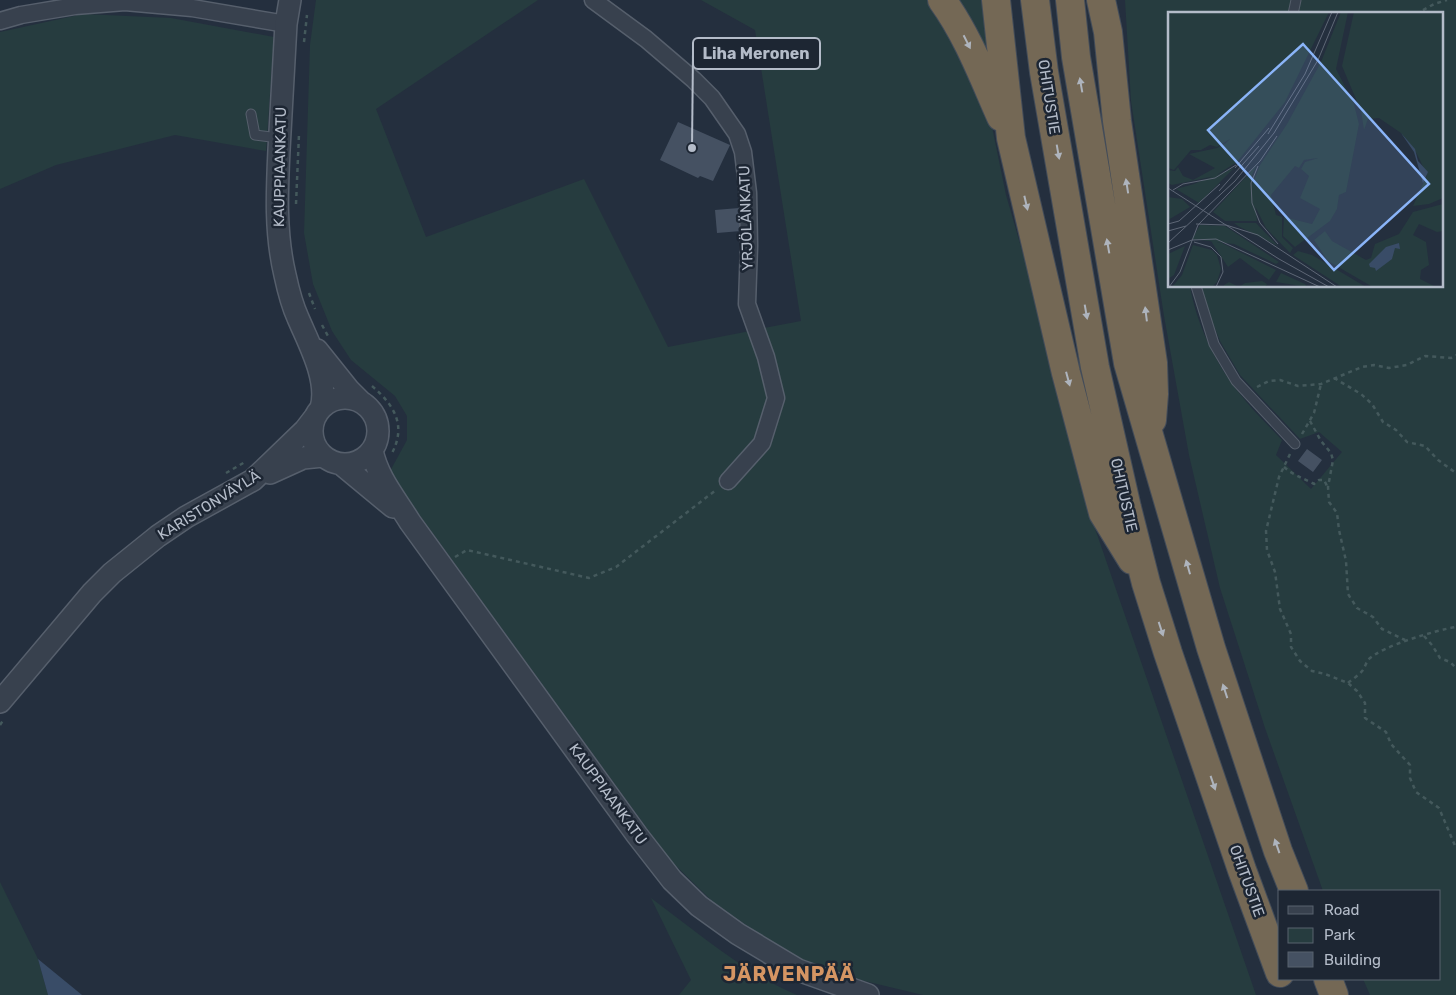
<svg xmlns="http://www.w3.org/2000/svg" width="1456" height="995" font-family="Rubik,sans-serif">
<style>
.green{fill:#263c3f}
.water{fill:#394c67}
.building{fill:#455162}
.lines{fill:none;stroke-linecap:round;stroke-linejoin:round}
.service-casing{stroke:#565f6c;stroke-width:11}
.minor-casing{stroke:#565f6c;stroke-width:19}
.tertiary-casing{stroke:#565f6c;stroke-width:24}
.motorway-casing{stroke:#434c59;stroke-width:30}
.path{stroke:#44595c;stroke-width:2.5;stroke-dasharray:4 4;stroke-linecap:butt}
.service{stroke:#38414e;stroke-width:9}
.minor{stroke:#38414e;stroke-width:16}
.tertiary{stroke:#38414e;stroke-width:21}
.motorway{stroke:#746855;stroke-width:28}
.oneway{fill:#aeb4bd}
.labels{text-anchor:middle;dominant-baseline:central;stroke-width:5;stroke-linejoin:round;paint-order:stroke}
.street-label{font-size:15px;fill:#b4bcc9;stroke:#1d2633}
.district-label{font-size:20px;font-weight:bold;letter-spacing:1px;fill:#d59563;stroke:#1d2633}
.inset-road{fill:none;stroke:#5e6776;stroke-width:1}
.view{fill:#8ab4f8;fill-opacity:0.15;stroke:#8ab4f8;stroke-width:2.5}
.inset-edge{fill:none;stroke:#b4bcc9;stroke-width:2.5}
.leader{fill:none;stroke:#b4bcc9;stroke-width:2}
.callout-dot{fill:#b4bcc9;stroke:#1d2633;stroke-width:2}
.callout{fill:#1d2633;stroke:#b4bcc9;stroke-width:2}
.callout-label{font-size:16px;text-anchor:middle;font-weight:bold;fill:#b4bcc9}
</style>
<rect width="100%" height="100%" fill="#242f3e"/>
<!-- green -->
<path class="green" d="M 316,0 L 538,0 L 376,109 L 426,237 L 584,179 L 668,347 L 750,331 L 771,396 L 757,441 L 723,477 L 728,489 L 769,446 L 785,398 L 764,328 L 801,321 L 755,30 L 701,0 L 929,0 L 953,33 L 990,117 L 1006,195 L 1034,292 L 1080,485 L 1256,995 L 923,995 L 852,978 L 802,959 L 756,932 L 712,901 L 670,860 L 389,473 L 407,440 L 407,416 L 395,396 L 351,360 L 332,331 L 313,284 L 304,233 L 310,45 Z
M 954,0 L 985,0 L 1000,88 Z
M 1125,0 L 1292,0 L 1289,14 L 1170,14 L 1170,286 L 1190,286 C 1196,323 1216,365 1240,394 C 1252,410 1268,425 1282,440 L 1276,455 L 1311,489 L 1342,452 L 1319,432 L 1300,439 L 1240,375 L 1220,341 L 1198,286 L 1442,286 L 1442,14 L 1297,14 L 1300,0 L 1456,0 L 1456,995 L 1370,995 L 1363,979 L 1440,979 L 1440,891 L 1323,891 L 1265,728 L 1220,588 L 1189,455 L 1164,316 L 1131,101 Z
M 83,14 L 171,18 L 274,37 L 266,151 L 175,135 L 56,165 L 0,189 L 0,32 Z
M 0,882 L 38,959 L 48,995 L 0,995 Z
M 651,898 C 698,933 743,972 797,995 L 679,995 L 691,980 Z"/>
<!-- water -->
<path class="water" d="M 38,959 L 82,995 L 48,995 Z"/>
<!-- building -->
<path class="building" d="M 678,122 L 730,145 L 713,181 L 700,176 L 698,178 L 660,160 Z
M 739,208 L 741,231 L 717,233 L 715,210 Z
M 1307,449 L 1322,460 L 1313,472 L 1298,461 Z"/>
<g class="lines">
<!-- service casing -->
<g class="service-casing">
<path id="service" d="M 1293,14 L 1296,0
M 251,114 L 255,135 L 279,138
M 1196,286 L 1214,344 L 1236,381 L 1295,444"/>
</g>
<!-- minor casing -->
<g class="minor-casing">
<path id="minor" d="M 593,0 L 646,39 L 694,80 L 712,98 L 737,134 L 743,152 L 748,193 L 749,246 L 747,304 L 766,357 L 776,398 L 762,443 L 728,481
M 0,21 L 21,15 L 75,6 L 125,2 L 192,8 L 286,24"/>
</g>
<!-- tertiary casing -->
<g class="tertiary-casing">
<path id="tertiary" d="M 290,0 L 286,24 C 284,66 281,108 279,150 C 277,191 275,233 285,275 C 288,289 292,305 298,318 C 309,344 329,380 321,408
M 317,350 L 349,390 L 361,402
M312 431a33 33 0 1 1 66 0a33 33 0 1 1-66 0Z
M 372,450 C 377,477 396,499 410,522 L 637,835 L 672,880 L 699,906 L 738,934 L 798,970 L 868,995
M 341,464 L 393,507
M 270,473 L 303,458 L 323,456
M 0,702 L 92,593 L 112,573 L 158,536 L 186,517 L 253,480 L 305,430 L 315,417"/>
</g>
<!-- motorway casing -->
<g class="motorway-casing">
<path id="motorway" d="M 942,0 C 968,36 983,77 1001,117
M 996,0 L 1011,138 L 1066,373 L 1103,513 L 1132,560
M 1035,0 L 1044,72 L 1095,367 L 1127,508 L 1146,583 L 1168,653 L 1242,870 L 1280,973
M 1070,0 L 1076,57 L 1128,363 L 1211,648 L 1278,851 L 1294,891
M 1101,0 L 1108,32 L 1117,121 L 1153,363 L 1154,394 L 1152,420
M 1328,979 L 1334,995"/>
</g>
<!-- path -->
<path class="path" d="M 1416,14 L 1434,4 L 1447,0
M 304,42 L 307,15
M 296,204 L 299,134
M 309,293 L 315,309
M 322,325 L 328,336
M 1334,378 L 1361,394 L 1372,404 L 1383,422 L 1396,430 L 1407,442 L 1425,446 L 1438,460 L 1456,473
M 372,386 C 395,406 407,426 391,455
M 1257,387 L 1269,381 L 1280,380 L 1298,386 L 1321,384 L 1362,367 L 1374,365 L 1389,368 L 1407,365 L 1425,356 L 1451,358 L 1456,355
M 1310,421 L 1321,441 L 1331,453 L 1333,460 L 1328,487 L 1329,502 L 1337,513 L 1339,530 L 1346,561 L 1348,594 L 1357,608 L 1373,617 L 1382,629 L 1405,640
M 1302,434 L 1314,413 L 1321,384
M 1290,454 L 1279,477 L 1266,531 L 1267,550 L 1275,572 L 1280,609 L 1291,634 L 1291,647 L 1300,661 L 1312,671 L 1325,674 L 1348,683 L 1357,691 L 1365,703 L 1365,718 L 1386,732 L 1391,744 L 1410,765 L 1410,778 L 1416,792 L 1439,808 L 1456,848
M 1284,467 C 1293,475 1303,478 1314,484 L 1319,480 L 1324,480 L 1327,486
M 226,473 L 245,462
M 455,557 L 467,550 L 589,578 L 616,567 L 716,490
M 1424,636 L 1432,645 L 1440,658 L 1450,662 L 1456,668
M 1348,683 C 1353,679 1359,675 1363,670 C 1365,667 1366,663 1368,660 C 1381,646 1437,630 1456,627
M 0,725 L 4,719"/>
<!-- service -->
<use href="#service" class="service"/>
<!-- minor -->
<use href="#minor" class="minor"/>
<!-- tertiary -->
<use href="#tertiary" class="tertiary"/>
<!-- motorway -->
<use href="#motorway" class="motorway"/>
</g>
<!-- one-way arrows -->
<defs><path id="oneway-solid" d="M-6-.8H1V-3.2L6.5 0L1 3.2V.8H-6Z" transform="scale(1.25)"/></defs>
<g class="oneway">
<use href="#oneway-solid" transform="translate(967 42) rotate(63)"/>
<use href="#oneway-solid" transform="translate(1081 85) rotate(-100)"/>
<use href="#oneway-solid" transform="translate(1058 152) rotate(80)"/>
<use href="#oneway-solid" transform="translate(1127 186) rotate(-99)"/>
<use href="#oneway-solid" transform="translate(1026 203) rotate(77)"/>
<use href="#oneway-solid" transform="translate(1108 246) rotate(-100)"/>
<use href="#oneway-solid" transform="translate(1086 312) rotate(80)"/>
<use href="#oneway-solid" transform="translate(1146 314) rotate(-97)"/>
<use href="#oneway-solid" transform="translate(1068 379) rotate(75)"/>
<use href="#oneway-solid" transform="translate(1188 567) rotate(-106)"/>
<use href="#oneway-solid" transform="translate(1161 629) rotate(72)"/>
<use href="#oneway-solid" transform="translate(1225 691) rotate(-108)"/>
<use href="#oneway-solid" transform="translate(1213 783) rotate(71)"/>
<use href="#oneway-solid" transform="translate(1277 846) rotate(-109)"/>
</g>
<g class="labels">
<!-- street labels -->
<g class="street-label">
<text transform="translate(1049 97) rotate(81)">OHITUSTIE</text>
<text transform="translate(280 167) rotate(-89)">KAUPPIAANKATU</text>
<text transform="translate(746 218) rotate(-92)">YRJÖLÄNKATU</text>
<text transform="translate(1124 495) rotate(77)">OHITUSTIE</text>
<text transform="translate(209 505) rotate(-32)">KARISTONVÄYLÄ</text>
<text transform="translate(608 794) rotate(54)">KAUPPIAANKATU</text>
<text transform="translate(1247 881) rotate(70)">OHITUSTIE</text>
</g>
<!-- district labels -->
<g class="district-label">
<text x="789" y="974">JÄRVENPÄÄ</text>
</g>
</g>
<!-- overview -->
<g transform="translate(1168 12)">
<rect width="275" height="275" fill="#242f3e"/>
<path d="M 3,0 L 161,0 L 117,90 L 69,150 L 47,164 L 4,173 L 0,171 L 0,158 L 7,159 L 10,155 L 15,164 L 25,168 L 47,156 L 21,142 L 49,136 L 58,131 L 62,127 L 49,135 L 42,133 L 33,138 L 23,138 L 6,158 L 0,156 L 0,5 ZM 173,0 L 180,0 L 168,57 L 186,92 L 191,112 L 178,180 L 171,183 L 169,197 L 162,209 L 127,235 L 115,224 L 116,205 L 144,212 L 152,197 L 132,186 L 141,164 L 133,157 L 137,150 L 150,146 L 136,148 L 131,156 L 127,154 L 103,183 L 108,203 L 114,205 L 114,225 L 125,236 L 122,241 L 98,216 L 86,192 L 85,171 L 92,153 L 119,112 L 153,50 ZM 186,0 L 275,0 L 275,186 L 261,192 L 245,194 L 259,163 L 249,142 L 233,121 L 211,106 L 200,107 L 196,118 L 193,99 L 174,54 ZM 88,154 L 84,163 L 89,209 L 57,209 L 45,200 ZM 66,156 L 31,191 L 8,177 L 26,172 ZM 0,185 L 14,187 L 22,195 L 0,208 ZM 275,192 L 275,219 L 269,220 L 251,212 L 245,223 L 258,230 L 261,253 L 253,258 L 252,267 L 268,275 L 203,274 L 160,249 L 146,228 L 157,219 L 164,229 L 198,248 L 203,246 L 207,232 L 231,222 L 245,200 ZM 66,211 L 88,211 L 110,234 L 70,214 ZM 32,213 L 57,214 L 111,250 L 108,252 L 66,232 L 24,227 ZM 43,229 L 54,231 L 108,258 L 101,268 L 72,246 L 60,255 ZM 25,233 L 44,238 L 49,243 L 53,257 L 49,270 L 44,275 L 4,275 L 14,263 ZM 17,234 L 6,263 L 0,267 L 0,242 ZM 130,239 L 144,243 L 198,275 L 174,275 L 125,243 ZM 113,261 L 137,272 L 139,275 L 108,270 ZM 94,269 L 99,272 L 97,275 L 56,275 L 56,273 L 61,270 L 71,275 L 77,271 Z" fill="#263c3f"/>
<path d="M 233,121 L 247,137 L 250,149 L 260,160 L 255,171 L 246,140 ZM 231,231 L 232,237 L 227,236 L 224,247 L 208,259 L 207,256 L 202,255 L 201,252 L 218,235 Z" fill="#394c67"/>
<path class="inset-road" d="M 100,122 L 137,62 L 164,0M 90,154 L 83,171 L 84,191 L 92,211 L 110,232M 67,156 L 101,116M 0,176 L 111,247 L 161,275M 5,178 L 15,172 L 47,166 L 68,153M 51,179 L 91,134M 0,212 L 11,209 L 52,172M 28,212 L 58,213 L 90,223 L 169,275M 0,219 L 18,214M 26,230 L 43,235 L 53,245 L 55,260 L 48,275M 0,231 L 67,169 L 106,121 L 150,48 L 170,0M 0,238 L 24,228 L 48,227 L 152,275M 1,275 L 12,260 L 30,213 L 92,149 L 109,124"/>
<path class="view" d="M 135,32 L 261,172 L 166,258 L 40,118 Z"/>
<rect width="275" height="275" class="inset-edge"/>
</g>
<!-- callouts -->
<path class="leader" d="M692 148L693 53"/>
<circle class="callout-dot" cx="692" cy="148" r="5"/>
<rect class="callout" x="693" y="38" width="127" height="31" rx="5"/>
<g class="callout-label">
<text x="756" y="59">Liha Meronen</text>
</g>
<!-- legend -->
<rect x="1278" y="890" width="162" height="90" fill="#1d2633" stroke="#59626f"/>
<rect x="1288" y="906" width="25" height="8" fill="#38414e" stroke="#59626f"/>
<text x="1324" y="915" font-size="15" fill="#b4bcc9">Road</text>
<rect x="1288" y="928" width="25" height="15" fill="#263c3f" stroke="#59626f"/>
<text x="1324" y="940" font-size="15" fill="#b4bcc9">Park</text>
<rect x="1288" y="952" width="25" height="15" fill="#455162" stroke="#59626f"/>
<text x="1324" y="965" font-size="15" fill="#b4bcc9">Building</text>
</svg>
